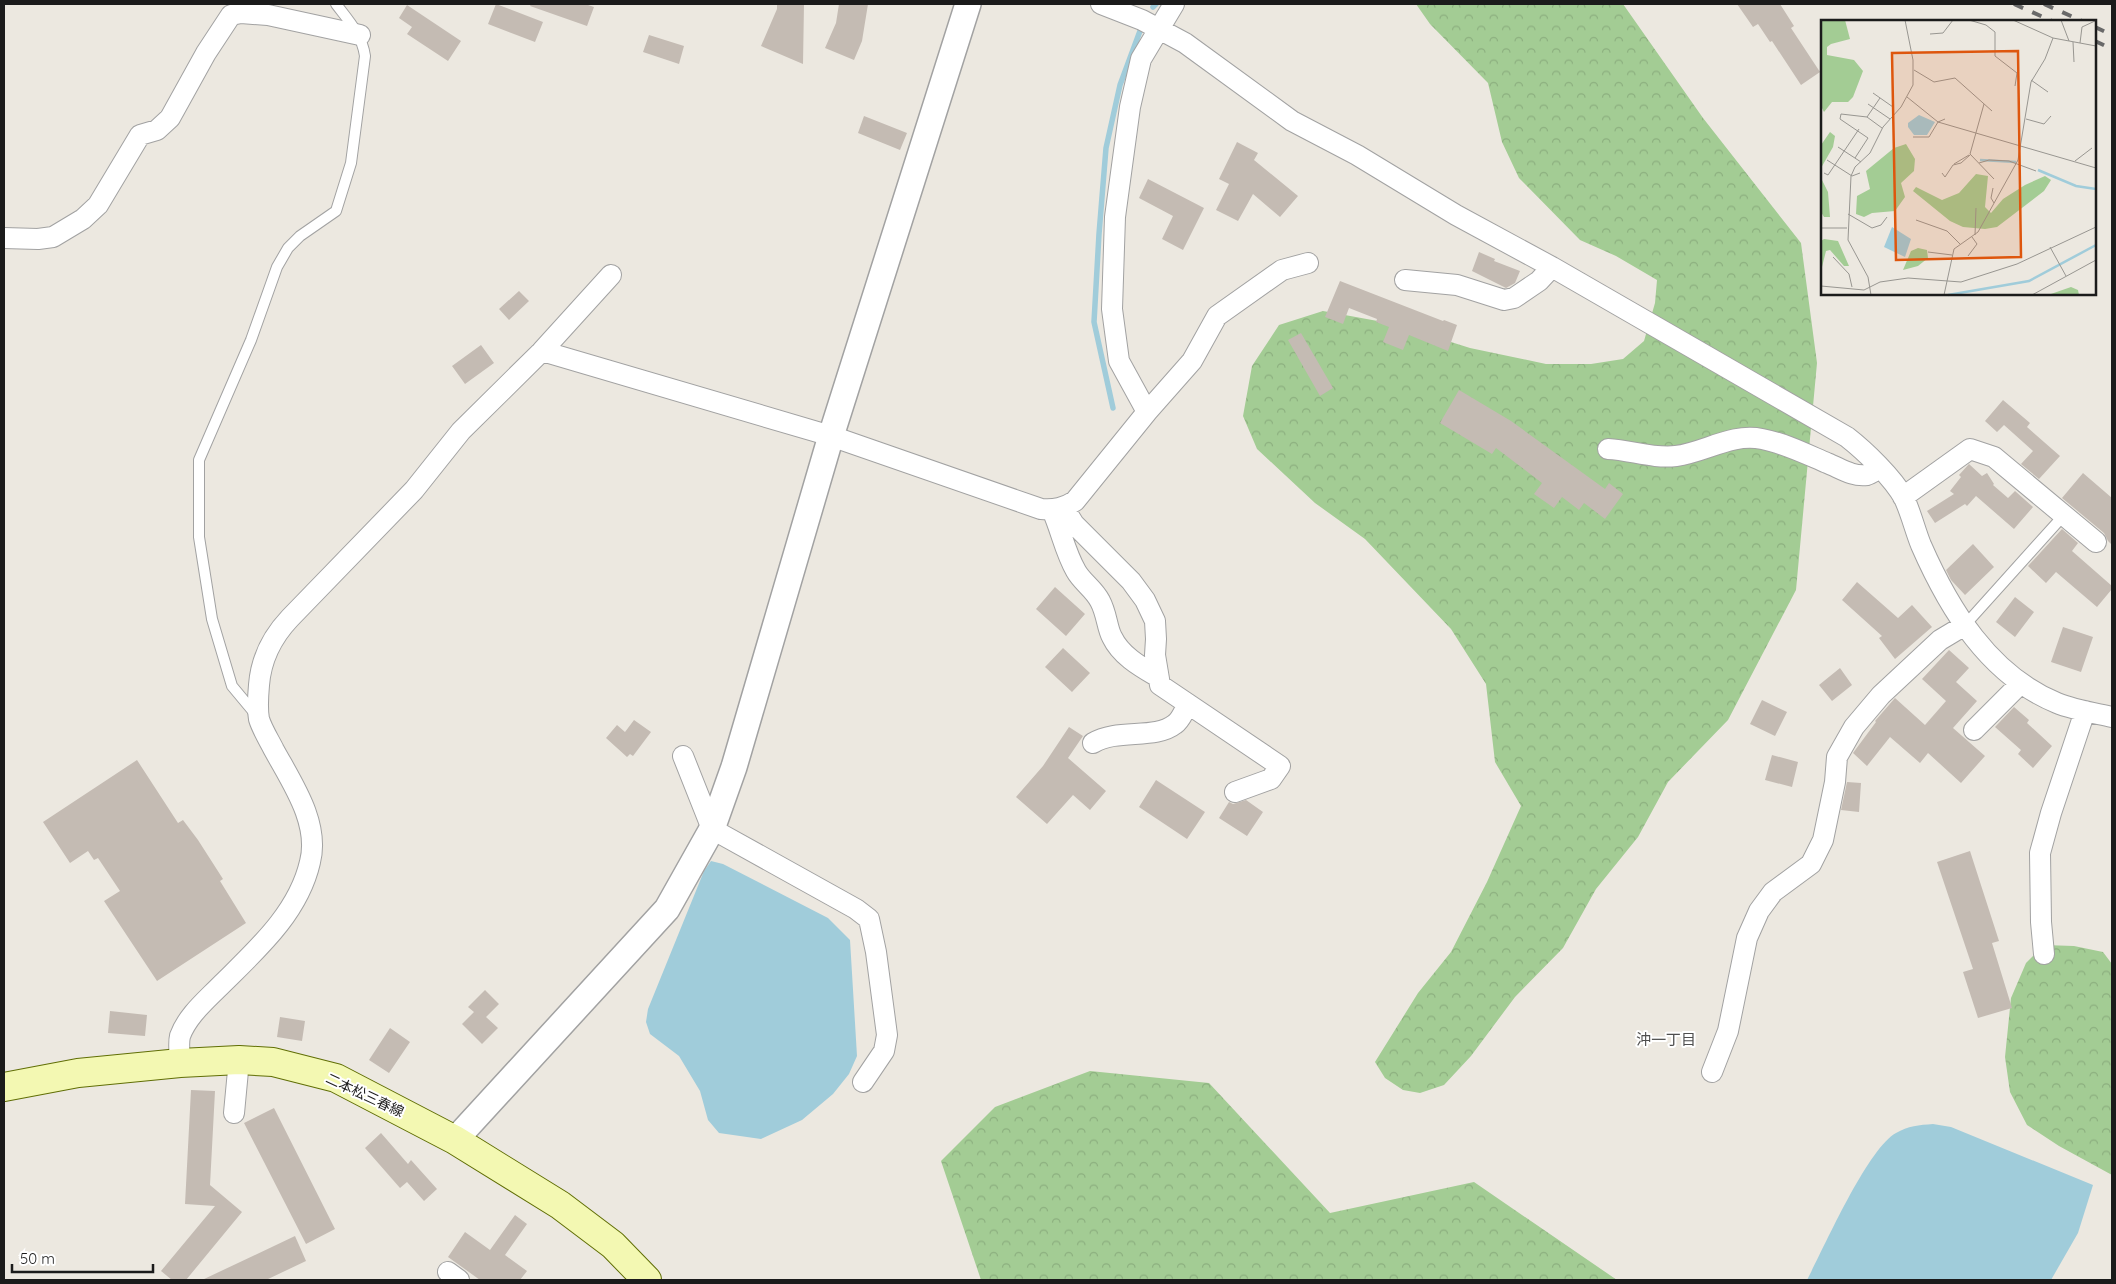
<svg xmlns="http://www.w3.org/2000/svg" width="2116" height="1284" font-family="Quicksand,'Noto Sans JP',sans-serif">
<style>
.forest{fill:url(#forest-crowns)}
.water{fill:#a0ccda}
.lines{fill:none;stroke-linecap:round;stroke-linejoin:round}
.stream{stroke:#a0ccda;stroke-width:5.5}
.building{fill:#c4bbb3}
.service-casing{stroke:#a2a2a2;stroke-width:12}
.minor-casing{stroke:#a2a2a2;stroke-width:22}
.tertiary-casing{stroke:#a2a2a2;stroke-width:28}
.secondary-casing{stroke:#606e05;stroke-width:30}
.service{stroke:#fff;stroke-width:10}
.minor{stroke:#fff;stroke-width:20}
.tertiary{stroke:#fff;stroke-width:25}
.secondary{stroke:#f3f8b2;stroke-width:28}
.rail{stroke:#696969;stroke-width:4;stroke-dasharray:10 10;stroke-linecap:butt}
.labels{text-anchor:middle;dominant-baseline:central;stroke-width:4;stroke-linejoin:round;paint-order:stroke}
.street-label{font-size:14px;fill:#1b1b1b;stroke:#fff}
.neighbourhood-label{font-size:15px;fill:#4e4e4e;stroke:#fff}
.inset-river{fill:none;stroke:#a0ccda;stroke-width:2.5}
.inset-road{fill:none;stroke:#989691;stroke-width:1}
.view{fill:#de560d;fill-opacity:0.15;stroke:#de560d;stroke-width:2.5}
.inset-edge{fill:none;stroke:#1b1b1b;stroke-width:2.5}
</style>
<defs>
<pattern id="forest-crowns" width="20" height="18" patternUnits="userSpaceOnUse" patternTransform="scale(1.25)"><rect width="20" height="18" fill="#a3cc94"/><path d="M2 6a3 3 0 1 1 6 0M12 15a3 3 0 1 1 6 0" fill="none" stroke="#8caf7f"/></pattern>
</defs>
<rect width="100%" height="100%" fill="#ece8e0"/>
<!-- forest -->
<path class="forest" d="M 1416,4 L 1623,4 L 1703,118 L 1801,243 L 1817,363 L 1796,590 L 1728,720 L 1668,782 L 1638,837 L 1596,889 L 1563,948 L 1515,997 L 1471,1056 L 1444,1085 L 1420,1093 L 1403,1090 L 1385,1078 L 1375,1062 L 1418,993 L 1451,952 L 1487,882 L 1521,806 L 1495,762 L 1486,684 L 1451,629 L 1365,539 L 1315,503 L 1257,449 L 1243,416 L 1252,366 L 1279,325 L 1323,311 L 1394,324 L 1470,348 L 1546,364 L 1591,364 L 1623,359 L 1644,341 L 1655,303 L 1657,280 L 1616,256 L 1580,240 L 1519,178 L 1502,142 L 1488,83 L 1430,24 Z
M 2044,945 L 2074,946 L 2103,952 L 2112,964 L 2112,1175 L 2059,1146 L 2027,1125 L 2010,1092 L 2005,1057 L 2011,998 L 2026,963 Z
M 1090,1071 L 1209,1083 L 1330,1213 L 1474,1182 L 1617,1280 L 981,1280 L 941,1161 L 995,1107 Z"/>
<!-- water -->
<path class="water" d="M 711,861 L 723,864 L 828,918 L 850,940 L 857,1056 L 849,1074 L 833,1094 L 802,1120 L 761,1139 L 719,1133 L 708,1120 L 700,1091 L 679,1056 L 650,1034 L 646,1022 L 648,1009 L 704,871 Z
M 1933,1124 L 1951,1127 L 2093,1185 L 2078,1233 L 2051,1280 L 1807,1280 C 1824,1248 1867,1149 1896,1133 C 1908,1126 1919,1125 1933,1124 Z"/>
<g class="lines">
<!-- stream -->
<path class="stream" d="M 1153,7 L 1156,4
M 1113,408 L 1094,322 L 1099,234 L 1106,148 L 1120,85 L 1140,31"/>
</g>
<!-- building -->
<path class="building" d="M 496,4 L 543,22 L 535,42 L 488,24 Z
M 531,4 L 585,4 L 594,7 L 587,26 L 530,6 Z
M 777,4 L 804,4 L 803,64 L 761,46 L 777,9 Z
M 839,4 L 868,4 L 862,41 L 854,60 L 825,48 L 836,23 Z
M 1737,4 L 1780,4 L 1794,26 L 1791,28 L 1820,72 L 1801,85 L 1772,41 L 1770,42 L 1758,24 L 1753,27 Z
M 407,5 L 461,41 L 448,61 L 407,34 L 412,27 L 399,18 Z
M 649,35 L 684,46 L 679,64 L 643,52 Z
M 864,116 L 907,133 L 900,150 L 858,133 Z
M 1237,142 L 1258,153 L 1254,160 L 1298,196 L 1280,217 L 1253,194 L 1238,221 L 1216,210 L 1229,184 L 1219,179 Z
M 1148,179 L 1204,208 L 1183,250 L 1162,239 L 1173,216 L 1139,198 Z
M 1479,252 L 1495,259 L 1494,261 L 1520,271 L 1515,283 L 1506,288 L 1472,271 Z
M 1340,281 L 1443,321 L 1444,320 L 1457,325 L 1448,351 L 1409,335 L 1403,350 L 1383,342 L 1389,327 L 1376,322 L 1377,319 L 1349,308 L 1343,324 L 1325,317 Z
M 519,291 L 529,301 L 509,320 L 499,309 Z
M 1301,333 L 1333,388 L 1320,396 L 1288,340 Z
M 481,345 L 494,363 L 465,384 L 452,366 Z
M 1459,390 L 1511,421 L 1605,489 L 1609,483 L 1623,494 L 1605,519 L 1584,503 L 1579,510 L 1562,497 L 1554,508 L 1534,494 L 1542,483 L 1496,448 L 1492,454 L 1440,423 Z
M 2003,400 L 2030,423 L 2027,427 L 2060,456 L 2039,479 L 2021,464 L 2033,451 L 2004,425 L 1997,432 L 1985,421 Z
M 1969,464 L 1982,476 L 1987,473 L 1994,484 L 1993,485 L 2008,498 L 2015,491 L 2033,507 L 2014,529 L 1976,496 L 1967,506 L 1965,504 L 1935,523 L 1927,511 L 1954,494 L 1950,491 L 1961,477 L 1959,475 Z
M 2083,473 L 2112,498 L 2112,545 L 2108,541 L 2104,533 L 2062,498 Z
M 2062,529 L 2078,543 L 2072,551 L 2112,586 L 2112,589 L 2097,607 L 2056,572 L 2046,583 L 2028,566 Z
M 1973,544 L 1994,567 L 1965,595 L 1951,580 L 1946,570 Z
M 1857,582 L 1898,618 L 1912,605 L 1932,627 L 1895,659 L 1879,638 L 1882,636 L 1842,600 Z
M 1055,587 L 1085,614 L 1066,636 L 1036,609 Z
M 2015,597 L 2034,612 L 2015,637 L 1996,622 Z
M 2063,627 L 2093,637 L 2081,672 L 2051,662 Z
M 1063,648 L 1090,673 L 1072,692 L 1045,667 Z
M 1949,650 L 1969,668 L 1956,682 L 1977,701 L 1953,728 L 1985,756 L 1961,783 L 1928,753 L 1920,763 L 1890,737 L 1867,766 L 1853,753 L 1876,722 L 1875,721 L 1895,698 L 1925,725 L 1946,701 L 1922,679 Z
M 1840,668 L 1852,685 L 1832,701 L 1819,685 Z
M 1762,700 L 1787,712 L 1775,736 L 1750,724 Z
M 2014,707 L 2029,720 L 2027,723 L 2052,746 L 2033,768 L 2018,754 L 2021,750 L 1995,727 Z
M 634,720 L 651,732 L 633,756 L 630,754 L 627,757 L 606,738 L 617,725 L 625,732 Z
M 1069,727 L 1083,736 L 1068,758 L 1106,791 L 1090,810 L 1073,795 L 1047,824 L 1016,797 L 1043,766 Z
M 1772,755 L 1798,762 L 1792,787 L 1765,780 Z
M 137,760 L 178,823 L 183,820 L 198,840 L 223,879 L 220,881 L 246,923 L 157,981 L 104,901 L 120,891 L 98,858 L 94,860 L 88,851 L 70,863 L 43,822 Z
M 1156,780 L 1205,812 L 1187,839 L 1139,807 Z
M 1847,782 L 1861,783 L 1859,812 L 1841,810 Z
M 1246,800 L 1263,812 L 1247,836 L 1219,818 L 1229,802 L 1233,804 Z
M 1970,851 L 1999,941 L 1992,943 L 2012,1008 L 1978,1018 L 1963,972 L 1973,969 L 1937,862 Z
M 485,990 L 499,1004 L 486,1017 L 498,1028 L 482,1044 L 462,1024 L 474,1012 L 468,1007 Z
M 110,1011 L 147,1015 L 145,1036 L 108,1033 Z
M 280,1017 L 305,1021 L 302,1041 L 277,1037 Z
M 390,1028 L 410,1042 L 389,1073 L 369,1060 Z
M 191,1090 L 215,1091 L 210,1185 L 242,1212 L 186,1280 L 172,1280 L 161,1271 L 215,1206 L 185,1204 Z
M 274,1108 L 335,1229 L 306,1244 L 244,1123 Z
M 381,1133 L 408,1164 L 411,1160 L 437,1189 L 424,1201 L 407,1182 L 400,1188 L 365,1148 Z
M 515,1215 L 527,1224 L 505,1255 L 527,1271 L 520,1280 L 480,1280 L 448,1257 L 465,1232 L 490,1250 Z
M 295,1236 L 306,1261 L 266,1280 L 202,1280 Z"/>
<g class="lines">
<!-- service casing -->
<g class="service-casing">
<path id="service" d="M 1965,625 L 2064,515
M 257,716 L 232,686 L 212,619 L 199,537 L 199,460 L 251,340 L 277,267 L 288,248 L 300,236 L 336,211 L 351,163 L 365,56 C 362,35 349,21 336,4"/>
</g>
<!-- minor casing -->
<g class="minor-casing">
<path id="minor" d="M 1101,4 L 1142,20 L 1185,43 L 1292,121 L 1357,155 L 1456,215 L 1552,267 L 1847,437 C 1865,451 1893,478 1904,498 C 1911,513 1915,530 1921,545 C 1949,609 1989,675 2057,703 C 2074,710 2094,713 2112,717
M 4,238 L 38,239 L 53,237 L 83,219 L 98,205 L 140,135 L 157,130 L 170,118 L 206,53 L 231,15 L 241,13 L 268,15 L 360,35
M 1405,280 L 1457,285 L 1504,300 L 1514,298 L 1539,281 L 1552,267
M 542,351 L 831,436 L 1041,509 C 1055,510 1064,508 1075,501 L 1147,412 L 1192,361 L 1217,316 L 1282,270 L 1308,263
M 1147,412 L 1119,361 L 1112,309 L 1115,217 L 1130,107 L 1141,59 L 1174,4
M 1608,449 C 1631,450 1653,459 1676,456 C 1706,452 1731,433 1762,439 C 1784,443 1806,454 1827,463 C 1840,468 1852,477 1867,475 C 1871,474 1876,470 1880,468
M 1903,497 L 1970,449 L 1994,457 L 2096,542
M 1064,508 L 1074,524 L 1131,581 L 1145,600 L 1155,621 L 1156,639 L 1155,655 L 1160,685 L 1280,766 L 1271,779 L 1235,792
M 1052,510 C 1061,530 1065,552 1076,571 C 1082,582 1094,589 1100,601 C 1107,614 1107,628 1112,637 C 1121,656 1141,667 1158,677
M 1974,730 L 2021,683
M 1093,743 C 1118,728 1155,740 1175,724 C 1181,720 1184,710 1188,705
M 683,756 L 712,829 L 856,909 L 869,919 L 876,952 L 887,1035 L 884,1051 L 863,1082
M 2044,954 L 2041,922 L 2040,853 L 2051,813 L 2085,711
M 180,1063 C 180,1055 178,1044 180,1036 C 187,1017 203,1003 217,989 C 253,953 298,915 310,862 C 320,823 292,783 274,750 C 269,740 262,729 259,719 C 257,708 258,696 259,685 C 261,659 272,637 290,618 L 414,490 L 461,431 L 542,351 L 611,275
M 1712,1072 L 1728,1031 L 1747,938 L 1759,911 L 1773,892 L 1811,864 L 1823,840 L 1835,782 L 1837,757 L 1854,727 L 1881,695 L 1940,640 L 1965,625
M 234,1113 L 239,1060
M 448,1272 L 459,1280"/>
</g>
<!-- tertiary casing -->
<g class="tertiary-casing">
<path id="tertiary" d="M 455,1140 L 667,909 L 712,829 L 734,767 L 831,436 L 968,4"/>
</g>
<!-- secondary casing -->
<g class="secondary-casing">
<path id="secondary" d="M 4,1087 L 78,1073 L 180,1063 L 239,1060 L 273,1062 L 336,1078 L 455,1140 L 560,1205 L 613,1245 L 647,1280"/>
</g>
<!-- service -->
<use href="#service" class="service"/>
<!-- minor -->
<use href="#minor" class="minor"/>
<!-- tertiary -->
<use href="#tertiary" class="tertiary"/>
<!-- secondary -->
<use href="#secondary" class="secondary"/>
<!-- rail -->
<path class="rail" d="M 2014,4 L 2052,21
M 2044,4 L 2082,21
M 2095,27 L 2112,35
M 2095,41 L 2112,49"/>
</g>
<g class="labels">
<!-- street labels -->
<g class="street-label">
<text transform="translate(365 1095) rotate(25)">二本松三春線</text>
</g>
<!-- neighbourhood labels -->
<g class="neighbourhood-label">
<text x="1666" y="1039">沖一丁目</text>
</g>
</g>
<!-- overview -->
<g transform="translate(1821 20)">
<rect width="275" height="275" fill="#ece8e0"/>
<path d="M 0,0 L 24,0 L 29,19 L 10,24 L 6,27 L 6,35 L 33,40 L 42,51 L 32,77 L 27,82 L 11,82 L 3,92 L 0,86 ZM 9,112 L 14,116 L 12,127 L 0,148 L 0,125 ZM 85,124 L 94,139 L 93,151 L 80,163 L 84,177 L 74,191 L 51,193 L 43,197 L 35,194 L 36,176 L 49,169 L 45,151 L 73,128 ZM 155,154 L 167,156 L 164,187 L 170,193 L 182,179 L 204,165 L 224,156 L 230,160 L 223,171 L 176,207 L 164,209 L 142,207 L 129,201 L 92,171 L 95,167 L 121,180 L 138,173 ZM 0,158 L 7,172 L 9,197 L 3,197 L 0,192 ZM 3,219 L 17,221 L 28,246 L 23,246 L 9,230 L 5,231 L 0,251 L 0,221 ZM 97,228 L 106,230 L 107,238 L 97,246 L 82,250 L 90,231 ZM 250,267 L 257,270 L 258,275 L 227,275 Z" fill="#a3cc94"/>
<path d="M 98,95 L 114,102 L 106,115 L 93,115 L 87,107 L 87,103 ZM 71,207 L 90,219 L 84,237 L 63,227 Z" fill="#a0ccda"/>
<path class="inset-river" d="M 159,140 L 195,142M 217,150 L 255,166 L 275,169M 127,275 L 208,261 L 275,225"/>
<path class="inset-road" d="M 148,0 L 165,5 L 174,12 L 174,36 L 196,53 L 194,66M 192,0 L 232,18 L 275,26M 240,0 L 248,21M 109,14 L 122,13 L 132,0M 252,22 L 253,42M 259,23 L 261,7 L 274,1M 93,50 L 113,62 L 134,58 L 171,91M 210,60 L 227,72M 52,73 L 72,87M 86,77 L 117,102 L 275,148M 47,84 L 69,99M 163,84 L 149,134 L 173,159M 46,97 L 59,78M 205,99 L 223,104 L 230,96M 92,117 L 108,117 L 117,102 L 124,99M 17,127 L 40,142M 34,138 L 47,118 L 19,99 L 20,94 L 46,97 L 61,108M 6,140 L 31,156 L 39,153M 254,141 L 271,128M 158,143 L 168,140 L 188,141 L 215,151M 133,144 L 148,135M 3,153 L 7,155 L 38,109M 121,153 L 124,157 L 132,145 L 140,143 L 149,135M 172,168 L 170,178 L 173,183M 27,194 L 51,208 L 60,205 L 66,197M 95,200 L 126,211 L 139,224M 0,208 L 26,208M 154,215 L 155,188M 229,227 L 245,256M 107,232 L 131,235M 147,236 L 156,224 L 151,217M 12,237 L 28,254 L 31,267M 0,266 L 43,270 L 59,262 L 87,258 L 140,262 L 196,244 L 275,207M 50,275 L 47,257 L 27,220 L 30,156 L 34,147 L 49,133 L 62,107 L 80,87 L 92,65 L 92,40 L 84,0M 123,275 L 133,229 L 157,212 L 197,140 L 210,62 L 224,39 L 232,18M 211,275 L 275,240"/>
<path class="view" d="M 197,31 L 200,237 L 75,240 L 71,33 Z"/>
<rect width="275" height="275" class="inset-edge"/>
</g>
<!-- border -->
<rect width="2116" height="1284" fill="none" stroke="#1b1b1b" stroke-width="10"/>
<!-- scale -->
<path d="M12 1264v8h141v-8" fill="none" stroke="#1b1b1b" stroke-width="2.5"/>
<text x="20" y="1264" font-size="15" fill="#1b1b1b" stroke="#ffffff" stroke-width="4" paint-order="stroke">50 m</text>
</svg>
